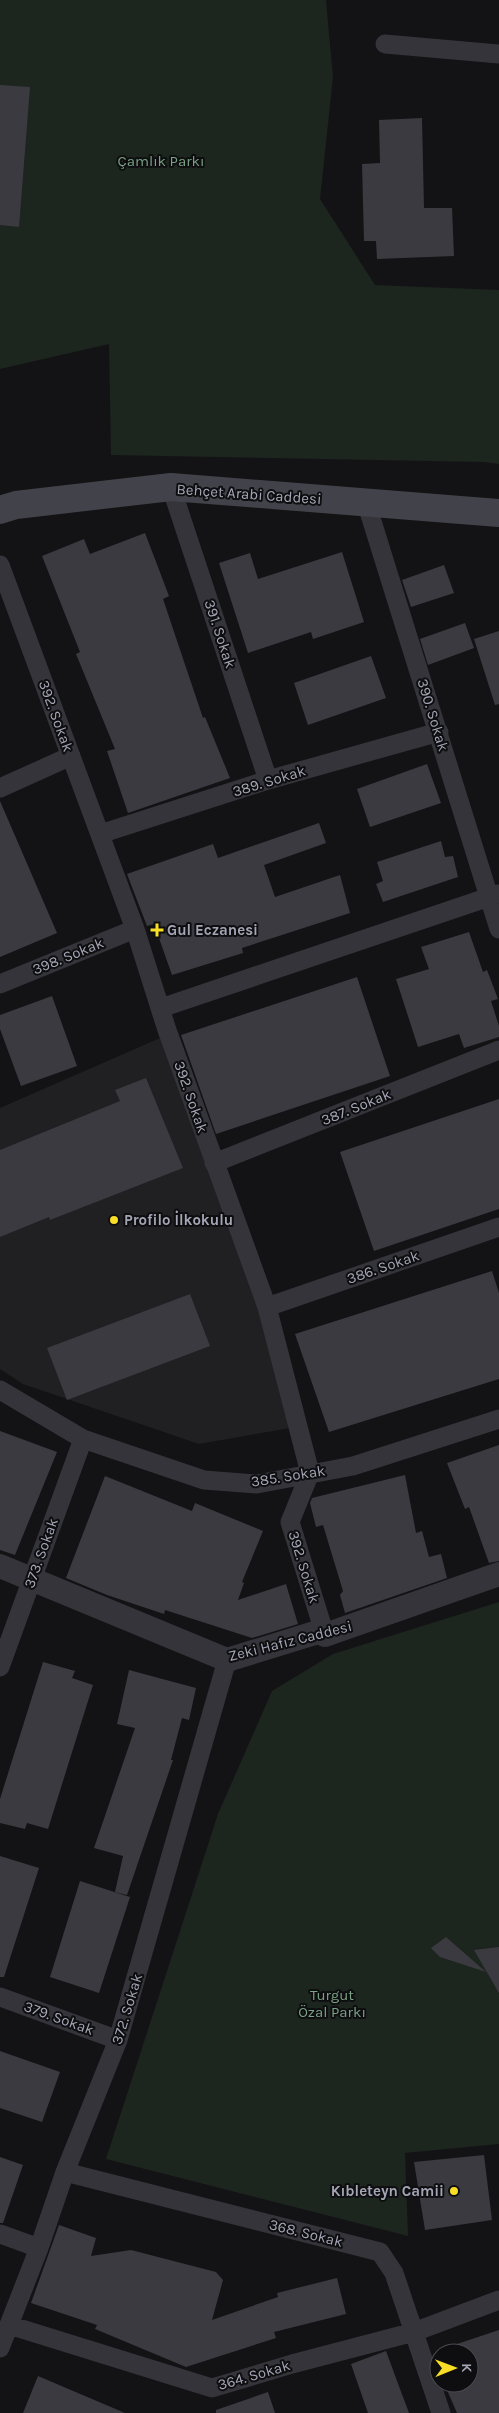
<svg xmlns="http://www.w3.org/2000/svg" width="499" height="2413" font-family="Karla,sans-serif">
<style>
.built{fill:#201f22}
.green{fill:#1d251f}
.building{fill:#3b3a40}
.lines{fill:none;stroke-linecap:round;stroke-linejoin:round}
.minor{stroke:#34343a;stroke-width:19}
.tertiary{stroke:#34343a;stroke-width:24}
.secondary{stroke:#42424a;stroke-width:28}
.poi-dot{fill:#f9de27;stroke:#0e0e10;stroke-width:2}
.labels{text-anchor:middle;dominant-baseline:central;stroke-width:4;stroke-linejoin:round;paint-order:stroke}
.park-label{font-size:15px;fill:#7aa285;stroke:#0e0e10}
.street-label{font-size:15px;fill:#a4a6b6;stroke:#0e0e10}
.poi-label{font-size:15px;font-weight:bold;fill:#a4a6b6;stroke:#0e0e10;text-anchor:start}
</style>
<rect width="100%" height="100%" fill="#131315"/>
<!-- built -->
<path class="built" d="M 160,1038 L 270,1332 L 290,1428 L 199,1444 L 23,1384 L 0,1369 L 0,1108 Z"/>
<!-- green -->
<path class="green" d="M 0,0 L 326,0 L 333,77 L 320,199 L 375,285 L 499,290 L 499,464 L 484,462 L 111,455 L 109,344 L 0,369 Z
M 499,1602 L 499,2144 L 405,2153 L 408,2236 L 106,2159 L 218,1814 L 272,1691 L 333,1654 Z"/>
<!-- building -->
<path class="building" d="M 0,85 L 30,87 L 19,227 L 0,225 Z
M 422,118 L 424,208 L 452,208 L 454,256 L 377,259 L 376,241 L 364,241 L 362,164 L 380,163 L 379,120 Z
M 145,533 L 169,596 L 163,599 L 203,718 L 205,717 L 230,778 L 128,813 L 107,751 L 115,749 L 76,654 L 80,652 L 42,556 L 84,539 L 90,554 Z
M 342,552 L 364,622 L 313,639 L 311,632 L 248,653 L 219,563 L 250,553 L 258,579 Z
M 444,565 L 454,593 L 411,607 L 402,580 Z
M 465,623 L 474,648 L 428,665 L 420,639 Z
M 499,631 L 499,704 L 495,705 L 474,639 Z
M 371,656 L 386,698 L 308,725 L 294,683 Z
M 427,764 L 441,803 L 370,827 L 357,789 Z
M 0,801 L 57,933 L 0,957 Z
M 319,823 L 326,843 L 264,865 L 275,897 L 340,875 L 350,913 L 242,948 L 243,953 L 172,975 L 154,924 L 147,926 L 127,874 L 213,844 L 218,858 Z
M 441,841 L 445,857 L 453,856 L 458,877 L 383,902 L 376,884 L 383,881 L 377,862 Z
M 469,932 L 483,972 L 487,970 L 498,999 L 491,1001 L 499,1026 L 499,1037 L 464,1048 L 459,1034 L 418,1047 L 396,979 L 429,969 L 421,947 Z
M 357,977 L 390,1076 L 216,1134 L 181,1035 Z
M 52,996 L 77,1066 L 21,1086 L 0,1029 L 0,1015 Z
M 146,1078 L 183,1168 L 50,1220 L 49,1217 L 0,1237 L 0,1150 L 120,1101 L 115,1090 Z
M 499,1099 L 499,1209 L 374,1251 L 340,1152 Z
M 492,1271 L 499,1293 L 499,1379 L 329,1432 L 295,1334 Z
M 190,1294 L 210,1346 L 67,1400 L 47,1348 Z
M 0,1431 L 57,1452 L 15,1555 L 0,1550 Z
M 499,1445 L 499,1561 L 489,1563 L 469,1507 L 465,1509 L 447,1463 Z
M 405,1475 L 416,1533 L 422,1531 L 429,1557 L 441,1554 L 447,1578 L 345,1613 L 340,1595 L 343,1591 L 323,1525 L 316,1527 L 310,1503 L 312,1498 Z
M 105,1476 L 192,1511 L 195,1503 L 263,1531 L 242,1582 L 244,1583 L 238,1600 L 286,1584 L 298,1624 L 252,1638 L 165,1610 L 164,1614 L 107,1595 L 66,1578 Z
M 43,1662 L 75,1671 L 72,1678 L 93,1685 L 48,1829 L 27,1823 L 25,1829 L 0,1823 L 0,1799 Z
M 129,1670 L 196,1688 L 189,1720 L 182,1718 L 171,1760 L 173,1760 L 127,1895 L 115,1892 L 123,1856 L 94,1848 L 135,1728 L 117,1724 Z
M 0,1856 L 39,1868 L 4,1977 L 0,1977 Z
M 80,1881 L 130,1897 L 99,1993 L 50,1977 Z
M 446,1937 L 486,1972 L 440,1957 L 431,1948 Z
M 499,1947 L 499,1993 L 474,1950 Z
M 0,2051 L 60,2072 L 42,2122 L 0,2108 Z
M 484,2155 L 492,2220 L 425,2230 L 414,2162 Z
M 0,2157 L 23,2165 L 3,2223 L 0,2223 Z
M 59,2225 L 96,2238 L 91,2256 L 131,2250 L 216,2272 L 223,2280 L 212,2320 L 278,2297 L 277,2293 L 337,2278 L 346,2314 L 274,2332 L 276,2338 L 186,2367 L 95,2329 L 97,2325 L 31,2303 Z
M 499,2330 L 499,2413 L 457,2413 L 447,2390 L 450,2388 L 448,2383 L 469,2383 L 469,2353 L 450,2353 L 457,2344 Z
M 386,2351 L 400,2389 L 409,2413 L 368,2413 L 351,2364 Z
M 38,2376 L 125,2413 L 23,2413 Z
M 268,2392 L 275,2413 L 216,2413 L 216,2410 Z"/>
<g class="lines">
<!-- minor -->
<path class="minor" d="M 385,44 L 499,54
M 171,487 L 268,780
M 366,502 L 499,929
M 0,565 L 135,929 L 167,1030 L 267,1307 L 310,1473 L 290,1522 L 325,1635
M 0,788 L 71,756
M 100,834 L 268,780 L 439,732
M 0,984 L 135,929
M 161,1008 L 498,894
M 214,1163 L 499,1050
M 267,1307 L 499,1227
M 0,1390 L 83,1439 L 204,1480 L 257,1484 L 353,1466 L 499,1419
M 0,1667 L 83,1439
M 0,1997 L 118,2040
M 65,2172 L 380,2252 L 394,2273 L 441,2413
M 0,2234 L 39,2248
M 9,2325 L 212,2388 L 292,2364 L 414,2332 L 499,2300
M 0,2348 L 39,2248 L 65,2172 L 118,2040 L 227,1660"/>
<!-- tertiary -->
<path class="tertiary" d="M 0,1566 L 227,1660 L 318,1632 L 325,1635 L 499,1574"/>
<!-- secondary -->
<path class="secondary" d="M 0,510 L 16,505 L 171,487 L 499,513"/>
</g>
<!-- markers -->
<g class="poi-dot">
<path d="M154.5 922.5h5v5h5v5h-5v5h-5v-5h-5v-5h5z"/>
<circle cx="114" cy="1220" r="5"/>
<circle cx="454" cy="2191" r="5"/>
</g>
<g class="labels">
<!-- park labels -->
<g class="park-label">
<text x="161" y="161">Çamlık Parkı</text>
<text x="332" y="1995">Turgut<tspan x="332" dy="17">Özal Parkı</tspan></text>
</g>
<!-- street labels -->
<g class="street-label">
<text transform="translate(249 494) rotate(4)">Behçet Arabi Caddesi</text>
<text transform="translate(220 634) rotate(72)">391. Sokak</text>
<text transform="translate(433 715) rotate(73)">390. Sokak</text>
<text transform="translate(56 716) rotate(70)">392. Sokak</text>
<text transform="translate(269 781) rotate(-17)">389. Sokak</text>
<text transform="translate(68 956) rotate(-22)">398. Sokak</text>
<text transform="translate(191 1097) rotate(71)">392. Sokak</text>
<text transform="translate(356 1107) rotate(-22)">387. Sokak</text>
<text transform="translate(383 1267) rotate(-19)">386. Sokak</text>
<text transform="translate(288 1476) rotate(-9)">385. Sokak</text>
<text transform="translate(41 1553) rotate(-70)">373. Sokak</text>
<text transform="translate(304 1567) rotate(73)">392. Sokak</text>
<text transform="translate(290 1641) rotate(-14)">Zeki Hafız Caddesi</text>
<text transform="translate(127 2009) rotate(-73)">372. Sokak</text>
<text transform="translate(59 2018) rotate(20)">379. Sokak</text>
<text transform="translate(306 2233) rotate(14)">368. Sokak</text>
<text transform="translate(254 2375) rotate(-16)">364. Sokak</text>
</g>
<!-- poi labels -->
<g class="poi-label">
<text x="167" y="930">Gul Eczanesi</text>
<text x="124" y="1220">Profilo İlkokulu</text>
<text x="444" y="2191" text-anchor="end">Kıbleteyn Camii</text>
</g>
</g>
<!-- north arrow -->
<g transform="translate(454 2368) rotate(89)"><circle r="24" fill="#0e0e10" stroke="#4a4b52"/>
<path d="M0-4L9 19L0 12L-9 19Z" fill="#f9de27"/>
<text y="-8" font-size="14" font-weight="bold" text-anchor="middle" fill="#a4a6b6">K</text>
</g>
</svg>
